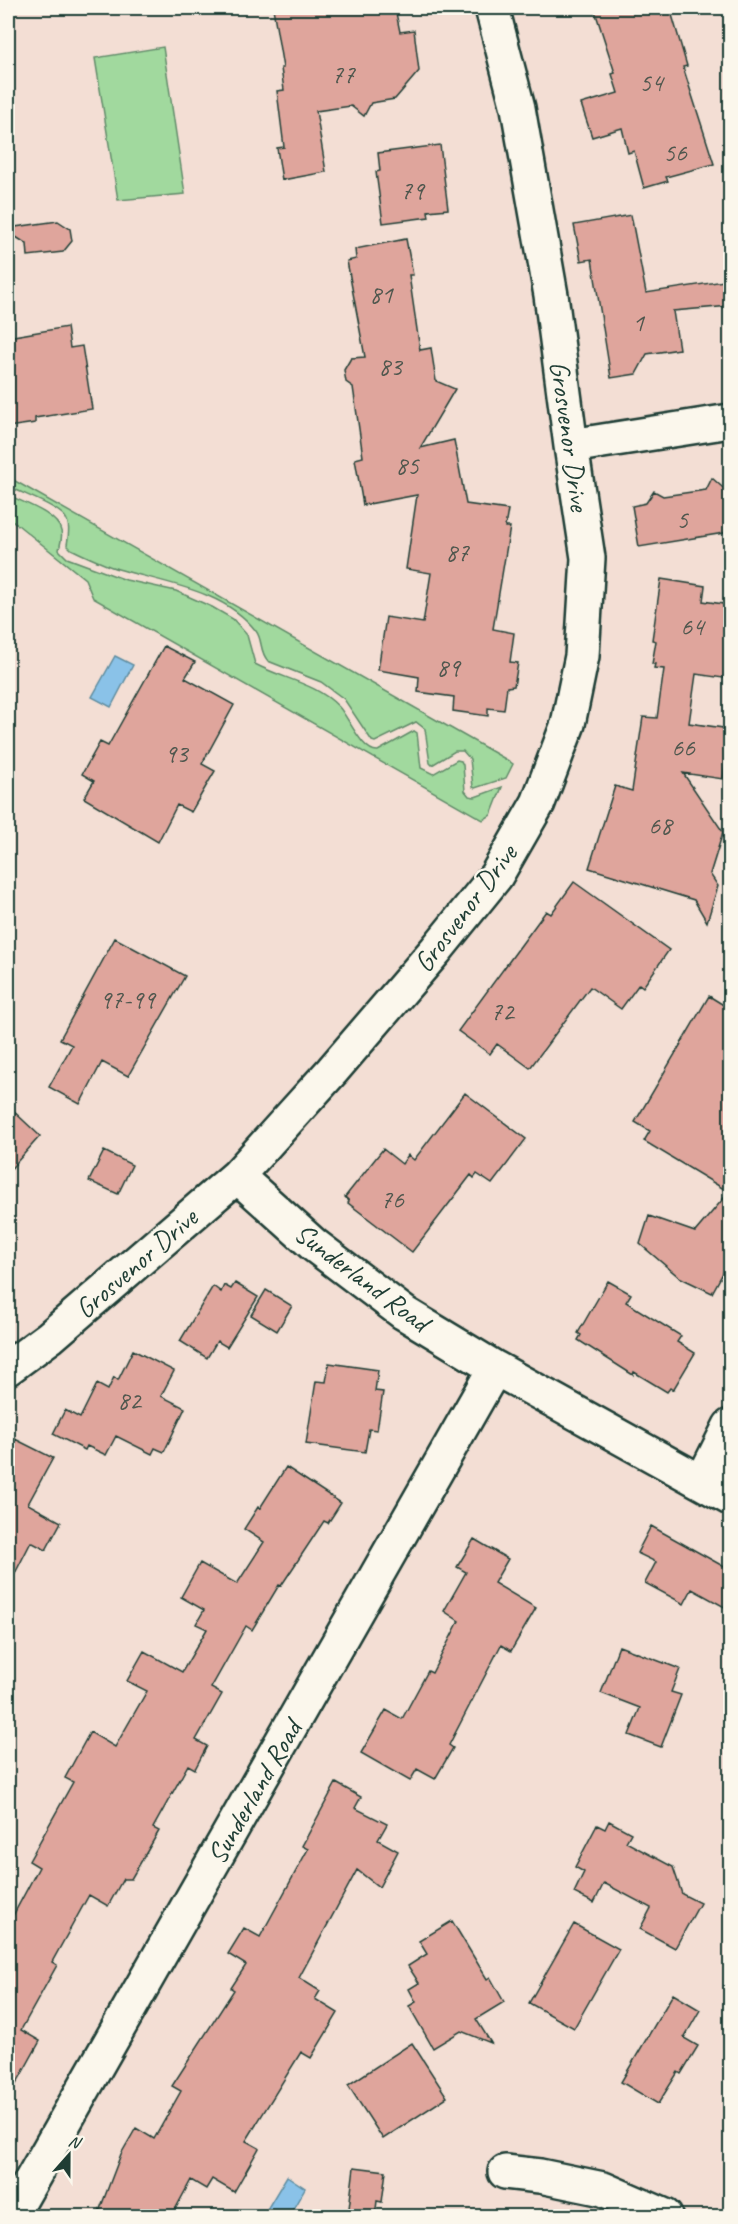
<svg xmlns="http://www.w3.org/2000/svg" width="738" height="2224" font-family="Caveat,sans-serif">
<style>
.green{fill:#a1d99e;stroke:#608b69;stroke-width:1.5}
.water{fill:#8ac2e8;stroke:#5f8da0;stroke-width:1.5}
.building{fill:#dfa59c;stroke:#1f3d34;stroke-width:1.5}
.lines{fill:none;stroke-linecap:round;stroke-linejoin:round}
.minor-casing{stroke:#1f3d34;stroke-width:38}
.minor{stroke:#fbf7ec;stroke-width:33}
.labels{text-anchor:middle;dominant-baseline:central;stroke-width:4.5;stroke-linejoin:round;paint-order:stroke}
.number-label{font-size:26px;fill:#4f574e}
.street-label{font-size:28px;fill:#1f3d34;stroke:#fbf7ec}
</style>
<rect width="100%" height="100%" fill="#f3ded4"/>
<filter id="ink" filterUnits="userSpaceOnUse"><feTurbulence type="fractalNoise" baseFrequency=".0167" numOctaves="2"/><feDisplacementMap in="SourceGraphic" scale="12" xChannelSelector="R" yChannelSelector="G"/><feConvolveMatrix kernelMatrix="1 2 1 2 8 2 1 2 1" color-interpolation-filters="sRGB"/></filter>
<g filter="url(#ink)">
<!-- green -->
<path class="green" d="M 163,47 L 185,194 L 118,200 L 95,58 Z
M 8,477 L 507,760 L 513,764 L 506,778 L 475,788 L 473,787 L 470,759 L 463,751 L 455,751 L 432,765 L 430,763 L 425,729 L 416,722 L 375,742 L 372,741 L 344,699 L 321,682 L 268,661 C 259,651 263,640 256,631 C 225,590 164,583 118,569 C 102,564 86,556 71,549 L 67,545 C 68,537 71,525 65,517 C 57,506 21,493 8,486 Z
M 8,495 C 22,502 58,514 61,531 C 63,537 60,544 59,550 L 67,558 L 126,580 L 176,591 L 212,607 L 233,619 L 247,635 L 255,664 C 283,679 316,683 339,707 C 349,718 362,752 378,751 L 414,731 L 417,733 L 421,768 L 433,774 L 457,760 L 461,761 L 463,765 L 465,791 L 469,796 L 475,797 L 502,787 L 491,815 L 483,820 L 93,598 L 85,579 L 8,517 Z"/>
<!-- water -->
<path class="water" d="M 115,656 L 133,665 L 111,707 L 92,697 Z
M 287,2176 L 305,2188 L 289,2216 L 263,2216 Z"/>
<!-- building -->
<path class="building" d="M 273,8 L 395,8 L 400,32 L 414,30 L 419,71 L 395,99 L 371,103 L 364,116 L 351,106 L 316,111 L 326,172 L 282,180 L 277,148 L 284,147 L 277,91 L 284,90 L 281,68 L 283,68 Z
M 594,8 L 670,8 L 687,66 L 683,67 L 714,164 L 666,177 L 668,181 L 644,188 L 634,151 L 628,153 L 622,128 L 592,137 L 581,104 L 618,93 L 612,74 L 615,73 Z
M 440,145 L 448,209 L 428,211 L 429,217 L 383,223 L 376,172 L 380,171 L 378,153 Z
M 631,215 L 646,293 L 730,280 L 730,306 L 673,311 L 679,349 L 647,354 L 636,374 L 611,378 L 592,259 L 581,261 L 574,225 Z
M 58,221 L 70,229 L 72,241 L 63,252 L 28,256 L 27,244 L 8,232 L 8,228 Z
M 406,239 L 413,275 L 409,275 L 420,350 L 431,348 L 436,381 L 455,389 L 420,448 L 454,440 L 466,504 L 508,510 L 505,527 L 510,527 L 493,629 L 514,633 L 510,662 L 518,663 L 514,686 L 507,687 L 504,710 L 488,708 L 488,716 L 453,711 L 454,697 L 418,692 L 419,677 L 378,670 L 386,617 L 423,623 L 431,573 L 406,569 L 417,495 L 363,505 L 355,459 L 363,457 L 353,387 L 346,382 L 344,370 L 351,358 L 365,357 L 347,261 L 356,259 L 355,249 Z
M 67,327 L 70,348 L 82,346 L 92,409 L 35,418 L 35,423 L 8,427 L 8,337 Z
M 712,478 L 730,494 L 730,532 L 639,547 L 632,506 L 646,503 L 654,491 L 663,496 L 706,490 Z
M 661,579 L 705,586 L 703,601 L 730,605 L 730,679 L 696,674 L 689,723 L 730,729 L 723,779 L 683,773 L 723,832 L 710,874 L 718,886 L 707,922 L 694,900 L 589,868 L 615,786 L 632,791 L 643,717 L 657,718 L 664,669 L 654,668 L 655,664 L 652,664 L 656,641 L 652,640 Z
M 164,646 L 195,662 L 185,678 L 234,705 L 202,764 L 215,771 L 191,812 L 177,805 L 158,842 L 84,798 L 94,781 L 82,774 L 100,742 L 108,746 Z
M 574,882 L 669,950 L 643,987 L 639,984 L 621,1009 L 590,987 L 530,1068 L 497,1044 L 490,1054 L 458,1031 L 546,911 L 551,914 Z
M 115,938 L 185,976 L 128,1076 L 102,1062 L 80,1104 L 49,1087 L 72,1045 L 60,1039 Z
M 709,996 L 730,1009 L 730,1260 L 712,1293 L 679,1277 L 640,1244 L 649,1216 L 695,1232 L 729,1192 L 644,1141 L 650,1131 L 635,1122 Z
M 465,1093 L 526,1139 L 492,1184 L 477,1174 L 474,1178 L 471,1175 L 412,1252 L 348,1203 L 349,1201 L 345,1197 L 383,1149 L 402,1164 L 408,1155 L 414,1160 Z
M 8,1106 L 40,1136 L 8,1172 Z
M 104,1151 L 132,1165 L 118,1194 L 89,1181 Z
M 608,1281 L 631,1294 L 626,1302 L 681,1336 L 677,1342 L 695,1353 L 673,1390 L 670,1388 L 667,1392 L 634,1372 L 633,1375 L 578,1340 L 581,1335 L 578,1333 Z
M 235,1283 L 258,1297 L 227,1347 L 217,1341 L 207,1358 L 180,1341 L 213,1286 L 221,1292 L 224,1285 L 231,1289 Z
M 266,1290 L 292,1306 L 277,1331 L 251,1315 Z
M 133,1350 L 174,1371 L 161,1396 L 185,1408 L 164,1452 L 155,1448 L 152,1454 L 116,1436 L 106,1455 L 87,1446 L 85,1450 L 53,1434 L 65,1410 L 80,1418 L 97,1384 L 108,1390 L 114,1377 L 118,1380 Z
M 329,1363 L 378,1370 L 375,1391 L 383,1392 L 377,1430 L 369,1429 L 365,1452 L 306,1444 L 316,1381 L 326,1382 Z
M 15,1439 L 53,1458 L 28,1504 L 61,1522 L 46,1550 L 31,1542 L 8,1587 L 8,1453 Z
M 286,1467 L 341,1503 L 328,1523 L 324,1521 L 281,1586 L 279,1585 L 252,1630 L 246,1626 L 211,1688 L 222,1694 L 196,1740 L 207,1746 L 195,1769 L 188,1765 L 153,1828 L 159,1831 L 131,1879 L 123,1879 L 108,1906 L 89,1895 L 52,1962 L 57,1965 L 21,2030 L 40,2041 L 8,2099 L 8,1925 L 39,1867 L 29,1861 L 73,1782 L 65,1778 L 90,1732 L 115,1747 L 147,1691 L 127,1681 L 144,1651 L 182,1672 L 207,1629 L 196,1624 L 204,1610 L 181,1597 L 200,1563 L 237,1584 L 264,1542 L 244,1529 L 258,1507 L 260,1508 Z
M 651,1526 L 730,1570 L 730,1610 L 692,1589 L 684,1604 L 645,1583 L 656,1562 L 637,1553 Z
M 474,1539 L 508,1559 L 494,1583 L 536,1608 L 511,1651 L 501,1645 L 449,1745 L 453,1748 L 435,1779 L 417,1769 L 410,1781 L 361,1753 L 386,1710 L 402,1719 L 428,1671 L 432,1673 L 459,1621 L 444,1611 L 466,1572 L 457,1567 Z
M 619,1646 L 680,1669 L 671,1692 L 681,1695 L 661,1747 L 629,1735 L 640,1708 L 601,1693 Z
M 336,1783 L 361,1797 L 355,1808 L 387,1824 L 378,1840 L 398,1851 L 379,1887 L 357,1870 L 299,1978 L 320,1991 L 315,1999 L 338,2013 L 311,2058 L 301,2052 L 246,2141 L 259,2148 L 234,2192 L 212,2179 L 206,2189 L 191,2180 L 171,2217 L 97,2217 L 121,2154 L 136,2128 L 154,2139 L 181,2091 L 172,2086 L 234,1990 L 231,1988 L 246,1965 L 228,1954 L 244,1928 L 260,1937 L 308,1849 L 302,1846 Z
M 609,1821 L 631,1833 L 626,1842 L 673,1867 L 682,1894 L 700,1903 L 675,1948 L 640,1929 L 651,1908 L 604,1883 L 594,1903 L 574,1893 L 584,1872 L 575,1867 L 597,1825 L 605,1829 Z
M 452,1921 L 487,1979 L 490,1977 L 504,2002 L 476,2019 L 491,2043 L 461,2031 L 433,2048 L 409,2006 L 416,2002 L 409,1989 L 419,1983 L 408,1966 L 427,1954 L 419,1941 Z
M 574,1924 L 619,1949 L 574,2028 L 529,2003 Z
M 673,1994 L 700,2010 L 684,2038 L 698,2046 L 681,2074 L 678,2072 L 658,2104 L 621,2082 Z
M 412,2043 L 447,2097 L 383,2139 L 348,2085 Z
M 354,2167 L 386,2171 L 382,2202 L 377,2201 L 375,2217 L 348,2217 Z"/>
<g class="lines">
<!-- minor casing -->
<g class="minor-casing">
<path id="minor" d="M 571,446 L 730,421
M 237,1176 L 314,1245 L 404,1313 L 495,1368
M 8,1368 L 50,1337 L 237,1176 L 332,1071 L 436,950 L 496,876 L 538,803 L 568,724 L 582,656 L 588,558 L 571,446 L 551,295 L 518,108 L 492,8
M 702,1482 L 730,1426
M 505,2172 L 540,2176 L 603,2189 L 665,2216
M 11,2216 L 495,1368 L 730,1498"/>
</g>
<!-- minor -->
<use href="#minor" class="minor"/>
</g>
</g>
<g class="labels">
<!-- number labels -->
<g class="number-label">
<text x="343" y="74">77</text>
<text x="651" y="82">54</text>
<text x="675" y="152">56</text>
<text x="412" y="190">79</text>
<text x="381" y="294">81</text>
<text x="638" y="322">1</text>
<text x="390" y="366">83</text>
<text x="407" y="465">85</text>
<text x="682" y="519">5</text>
<text x="457" y="552">87</text>
<text x="692" y="626">64</text>
<text x="448" y="667">89</text>
<text x="683" y="747">66</text>
<text x="176" y="753">93</text>
<text x="660" y="825">68</text>
<text x="127" y="999">97-99</text>
<text x="502" y="1011">72</text>
<text x="392" y="1199">76</text>
<text x="129" y="1400">82</text>
</g>
<!-- street labels -->
<g class="street-label">
<text transform="translate(570 436) rotate(82)">Grosvenor Drive</text>
<text transform="translate(465 908) rotate(-53)">Grosvenor Drive</text>
<text transform="translate(136 1263) rotate(-41)">Grosvenor Drive</text>
<text transform="translate(362 1277) rotate(37)">Sunderland Road</text>
<text transform="translate(254 1792) rotate(-60)">Sunderland Road</text>
</g>
</g>
<!-- margin -->
<rect width="738" height="2224" fill="none" stroke="#fbf7ec" stroke-width="30"/>
<rect x="15" y="15" width="708" height="2194" fill="none" stroke="#1f3d34" stroke-width="2" filter="url(#ink)"/>
<!-- north arrow -->
<g transform="translate(69 2155) rotate(21)" stroke="#fbf7ec" stroke-width="4.5" paint-order="stroke">
<path d="M0-4.5L10 22L0 15L-10 22Z" fill="#1f3d34"/>
<text y="-9" font-size="16" font-weight="bold" text-anchor="middle" fill="#1f3d34">N</text>
</g>
</svg>
